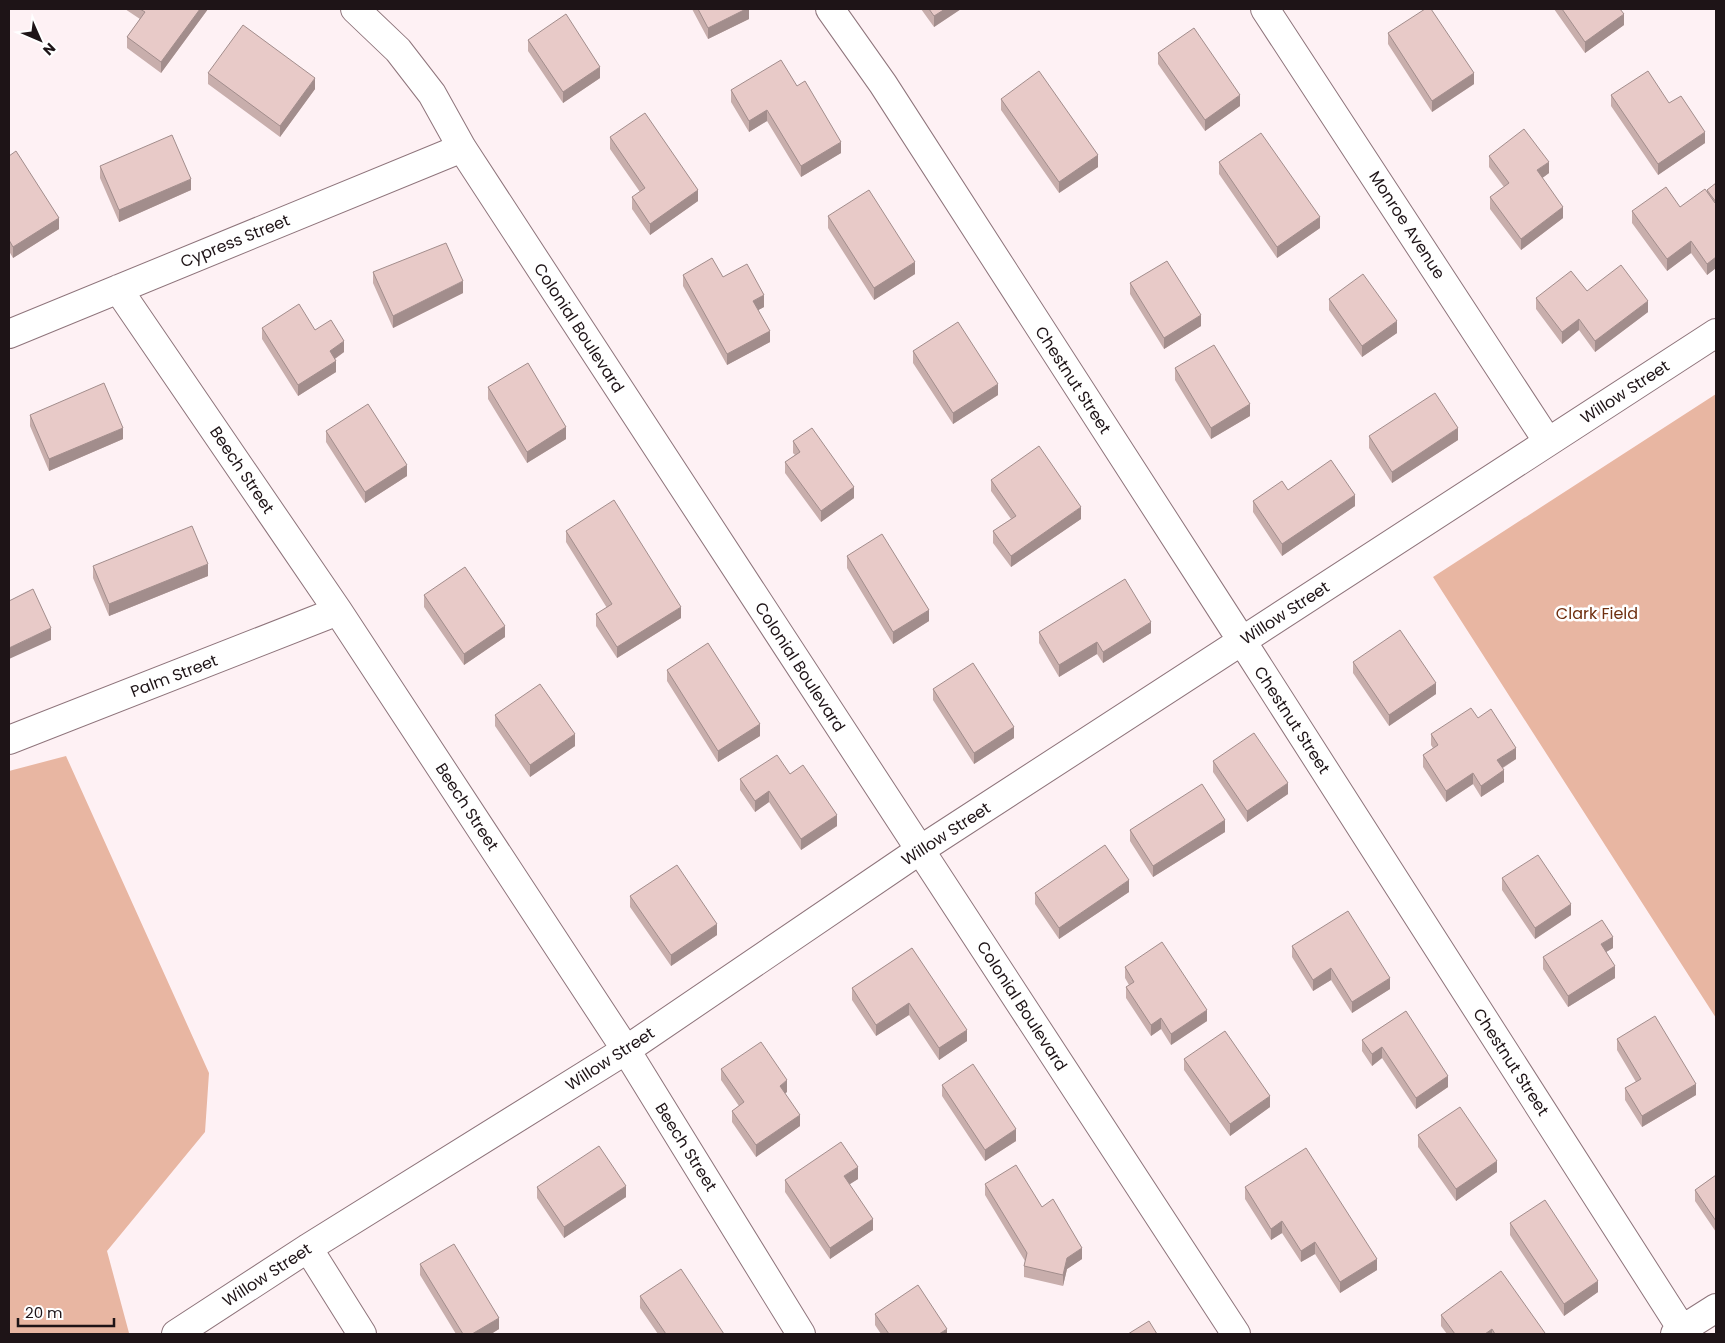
<svg xmlns="http://www.w3.org/2000/svg" width="1725" height="1343" font-family="Poppins,sans-serif">
<style>
.green{fill:#e8b6a2}
.lines{fill:none;stroke-linecap:round;stroke-linejoin:round}
.street-casing{stroke:#8e747b;stroke-width:30}
.street{stroke:#fff;stroke-width:28}
.wall{fill:#c8aeac}
.shaded-wall{fill:#a28d8c}
.building{fill:#e8cac8;stroke:#a28d8c}
.labels{text-anchor:middle;dominant-baseline:central;stroke-width:5;stroke-linejoin:round;paint-order:stroke}
.street-label{font-size:16px;fill:#1e1417;stroke:#fff}
.park-label{font-size:16px;fill:#6f2f0f;stroke:#fff}
</style>
<rect width="100%" height="100%" fill="#fef1f4"/>
<!-- green -->
<path class="green" d="M 1716,394 L 1716,1018 L 1433,577 Z
M 66,756 L 209,1073 L 205,1132 L 107,1251 L 129,1333 L 128,1334 L 9,1334 L 9,771 Z"/>
<g class="lines">
<!-- street casing -->
<g class="street-casing">
<path id="street" d="M 355,9 L 398,50 L 432,94 L 462,148 L 1236,1334
M 830,9 L 883,84 L 1242,641 L 1685,1334
M 1265,9 L 1548,442
M 118,289 L 338,611 L 626,1050 L 801,1334
M 9,334 L 462,148
M 9,740 L 338,611
M 308,1248 L 362,1334
M 176,1334 L 308,1248 L 626,1050 L 920,850 L 1716,333
M 1675,1334 L 1716,1308"/>
</g>
<!-- street -->
<use href="#street" class="street"/>
</g>
<!-- wall -->
<path class="wall" d="M 125,9 L 208,9 L 161,73 L 127,48 L 127,37 L 140,19 Z
M 692,9 L 749,9 L 749,19 L 708,39 Z
M 921,9 L 961,9 L 934,27 Z
M 1554,9 L 1620,9 L 1624,25 L 1585,53 Z
M 1388,33 L 1474,84 L 1432,112 L 1388,44 Z
M 528,40 L 600,78 L 563,103 L 528,51 Z
M 1158,53 L 1240,106 L 1205,131 L 1158,64 Z
M 208,73 L 315,89 L 280,137 L 208,84 Z
M 797,86 L 841,153 L 801,177 L 767,121 L 749,132 L 731,102 L 731,90 Z
M 1611,95 L 1669,103 L 1705,143 L 1658,175 L 1611,106 Z
M 1001,99 L 1098,167 L 1059,193 L 1001,110 Z
M 610,137 L 698,201 L 650,235 L 632,209 L 632,197 L 640,192 L 610,149 Z
M 9,156 L 59,229 L 13,258 L 9,251 Z
M 1489,156 L 1549,173 L 1542,178 L 1563,218 L 1521,250 L 1490,209 L 1490,197 L 1504,187 L 1489,167 Z
M 1219,162 L 1320,228 L 1277,258 L 1219,174 Z
M 100,166 L 191,190 L 119,222 L 100,178 Z
M 1716,183 L 1716,268 L 1707,275 L 1691,253 L 1667,271 L 1632,223 L 1632,211 L 1680,207 L 1707,192 L 1707,190 Z
M 828,216 L 915,274 L 874,300 L 828,228 Z
M 373,272 L 463,293 L 393,328 L 373,283 Z
M 683,275 L 723,277 L 764,307 L 758,310 L 770,342 L 727,365 L 683,286 Z
M 1130,283 L 1201,326 L 1164,349 L 1130,294 Z
M 1587,291 L 1648,312 L 1595,352 L 1579,330 L 1562,344 L 1536,309 L 1536,298 Z
M 1329,299 L 1397,333 L 1362,357 L 1329,310 Z
M 262,328 L 315,330 L 344,352 L 335,359 L 336,372 L 298,396 L 262,339 Z
M 913,351 L 998,395 L 953,424 L 913,363 Z
M 1175,368 L 1250,416 L 1211,439 L 1175,380 Z
M 488,387 L 566,439 L 527,463 L 488,399 Z
M 30,415 L 123,439 L 49,471 L 30,426 Z
M 326,431 L 407,476 L 365,503 L 326,442 Z
M 1369,436 L 1458,440 L 1392,483 L 1369,448 Z
M 793,441 L 854,498 L 821,522 L 785,473 L 785,462 L 795,455 L 793,453 Z
M 991,480 L 1081,519 L 1011,567 L 993,543 L 993,531 L 1011,519 L 991,491 Z
M 1288,490 L 1355,506 L 1282,556 L 1253,512 L 1253,501 Z
M 566,531 L 681,618 L 617,658 L 596,626 L 596,614 L 607,608 L 566,542 Z
M 847,556 L 929,621 L 893,644 L 847,568 Z
M 93,566 L 208,576 L 109,616 L 93,578 Z
M 424,595 L 505,637 L 464,665 L 424,607 Z
M 1039,632 L 1151,633 L 1103,663 L 1097,654 L 1059,677 L 1039,643 Z
M 1353,662 L 1436,694 L 1389,726 L 1353,673 Z
M 667,670 L 760,736 L 718,762 L 667,681 Z
M 933,689 L 1014,738 L 974,764 L 933,700 Z
M 495,715 L 575,746 L 530,777 L 495,726 Z
M 1431,734 L 1516,759 L 1503,768 L 1504,782 L 1481,797 L 1473,784 L 1446,802 L 1423,767 L 1423,755 L 1433,748 L 1431,745 Z
M 1213,761 L 1288,794 L 1247,822 L 1213,772 Z
M 790,774 L 837,826 L 801,850 L 769,802 L 755,812 L 740,790 L 740,779 Z
M 1130,830 L 1225,832 L 1153,877 L 1130,841 Z
M 1502,878 L 1571,915 L 1535,939 L 1502,890 Z
M 1129,892 L 1059,939 L 1035,904 L 1035,893 Z
M 630,896 L 717,935 L 671,966 L 630,907 Z
M 1292,946 L 1390,989 L 1352,1013 L 1331,980 L 1313,991 L 1292,957 Z
M 912,948 L 967,1041 L 939,1060 L 909,1015 L 876,1036 L 852,1000 L 852,988 Z
M 1613,948 L 1606,952 L 1615,978 L 1568,1007 L 1543,969 L 1543,957 Z
M 1125,967 L 1207,1021 L 1171,1045 L 1161,1029 L 1151,1036 L 1126,998 L 1126,987 L 1129,985 L 1125,978 Z
M 1406,1011 L 1448,1087 L 1416,1109 L 1382,1058 L 1372,1066 L 1362,1051 L 1362,1040 Z
M 1617,1039 L 1696,1095 L 1642,1127 L 1625,1100 L 1625,1088 L 1636,1082 L 1617,1050 Z
M 1184,1059 L 1270,1107 L 1230,1136 L 1184,1070 Z
M 721,1069 L 787,1092 L 785,1093 L 800,1126 L 756,1157 L 732,1122 L 732,1111 L 739,1106 L 721,1080 Z
M 942,1085 L 1016,1141 L 985,1161 L 942,1096 Z
M 1418,1135 L 1497,1172 L 1456,1201 L 1418,1147 Z
M 1716,1175 L 1716,1232 L 1695,1201 L 1695,1190 Z
M 858,1179 L 849,1184 L 873,1230 L 830,1259 L 785,1192 L 785,1180 Z
M 985,1184 L 1042,1207 L 1082,1259 L 1067,1269 L 1063,1286 L 1024,1277 L 1024,1266 L 1025,1261 L 985,1195 Z
M 537,1187 L 626,1197 L 564,1238 L 537,1198 Z
M 1245,1187 L 1377,1270 L 1340,1293 L 1315,1254 L 1301,1262 L 1282,1233 L 1271,1240 L 1245,1199 Z
M 1510,1223 L 1598,1292 L 1564,1316 L 1510,1235 Z
M 420,1264 L 499,1329 L 491,1334 L 456,1334 L 420,1275 Z
M 640,1296 L 724,1334 L 658,1334 L 640,1308 Z
M 875,1314 L 947,1334 L 881,1334 L 875,1325 Z
M 1441,1315 L 1545,1334 L 1447,1334 L 1441,1326 Z"/>
<!-- shaded-wall -->
<path class="shaded-wall" d="M 200,9 L 208,9 L 161,73 L 161,62 Z
M 746,9 L 749,9 L 749,19 L 708,39 L 708,28 Z
M 945,9 L 961,9 L 934,27 L 934,16 Z
M 1624,14 L 1624,25 L 1585,53 L 1585,42 Z
M 600,67 L 600,78 L 563,103 L 563,92 Z
M 1474,73 L 1474,84 L 1432,112 L 1432,101 Z
M 315,78 L 315,89 L 280,137 L 280,126 Z
M 1240,95 L 1240,106 L 1205,131 L 1205,120 Z
M 767,110 L 767,121 L 749,132 L 749,121 Z
M 1705,132 L 1705,143 L 1658,175 L 1658,164 Z
M 841,142 L 841,153 L 801,177 L 801,166 Z
M 1098,155 L 1098,167 L 1059,193 L 1059,182 Z
M 1549,162 L 1549,173 L 1537,182 L 1537,170 Z
M 191,179 L 191,190 L 119,222 L 119,210 Z
M 698,190 L 698,201 L 650,235 L 650,224 Z
M 1563,207 L 1563,218 L 1521,250 L 1521,239 Z
M 1320,217 L 1320,228 L 1277,258 L 1277,247 Z
M 59,218 L 59,229 L 13,258 L 13,247 Z
M 1691,241 L 1691,253 L 1667,271 L 1667,259 Z
M 1716,257 L 1716,268 L 1707,275 L 1707,264 Z
M 915,262 L 915,274 L 874,300 L 874,288 Z
M 463,281 L 463,293 L 393,328 L 393,316 Z
M 764,295 L 764,307 L 753,313 L 753,301 Z
M 1648,301 L 1648,312 L 1595,352 L 1595,341 Z
M 1201,315 L 1201,326 L 1164,349 L 1164,338 Z
M 1579,319 L 1579,330 L 1562,344 L 1562,332 Z
M 1397,321 L 1397,333 L 1362,357 L 1362,346 Z
M 770,331 L 770,342 L 727,365 L 727,354 Z
M 344,341 L 344,352 L 330,362 L 330,351 Z
M 336,361 L 336,372 L 298,396 L 298,385 Z
M 998,384 L 998,395 L 953,424 L 953,413 Z
M 1250,404 L 1250,416 L 1211,439 L 1211,428 Z
M 566,427 L 566,439 L 527,463 L 527,452 Z
M 123,428 L 123,439 L 49,471 L 49,459 Z
M 1458,428 L 1458,440 L 1392,483 L 1392,472 Z
M 407,465 L 407,476 L 365,503 L 365,492 Z
M 854,487 L 854,498 L 821,522 L 821,511 Z
M 1355,495 L 1355,506 L 1282,556 L 1282,544 Z
M 1081,507 L 1081,519 L 1011,567 L 1011,556 Z
M 208,564 L 208,576 L 109,616 L 109,604 Z
M 681,607 L 681,618 L 617,658 L 617,647 Z
M 929,610 L 929,621 L 893,644 L 893,632 Z
M 1151,622 L 1151,633 L 1103,663 L 1103,652 Z
M 505,626 L 505,637 L 464,665 L 464,654 Z
M 51,628 L 51,640 L 9,659 L 9,648 Z
M 1097,642 L 1097,654 L 1059,677 L 1059,665 Z
M 1436,683 L 1436,694 L 1389,726 L 1389,715 Z
M 760,724 L 760,736 L 718,762 L 718,751 Z
M 1014,727 L 1014,738 L 974,764 L 974,753 Z
M 575,734 L 575,746 L 530,777 L 530,765 Z
M 1516,748 L 1516,759 L 1497,771 L 1497,760 Z
M 1504,770 L 1504,782 L 1481,797 L 1481,786 Z
M 1473,773 L 1473,784 L 1446,802 L 1446,791 Z
M 1288,783 L 1288,794 L 1247,822 L 1247,811 Z
M 769,791 L 769,802 L 755,812 L 755,801 Z
M 837,815 L 837,826 L 801,850 L 801,839 Z
M 1225,820 L 1225,832 L 1153,877 L 1153,866 Z
M 1129,880 L 1129,892 L 1059,939 L 1059,928 Z
M 1571,904 L 1571,915 L 1535,939 L 1535,928 Z
M 717,924 L 717,935 L 671,966 L 671,955 Z
M 1613,937 L 1613,948 L 1601,955 L 1601,944 Z
M 1615,966 L 1615,978 L 1568,1007 L 1568,996 Z
M 1331,968 L 1331,980 L 1313,991 L 1313,980 Z
M 1390,978 L 1390,989 L 1352,1013 L 1352,1002 Z
M 909,1003 L 909,1015 L 876,1036 L 876,1025 Z
M 1207,1010 L 1207,1021 L 1171,1045 L 1171,1034 Z
M 1161,1018 L 1161,1029 L 1151,1036 L 1151,1025 Z
M 967,1030 L 967,1041 L 939,1060 L 939,1048 Z
M 1382,1047 L 1382,1058 L 1372,1066 L 1372,1054 Z
M 1448,1076 L 1448,1087 L 1416,1109 L 1416,1098 Z
M 787,1080 L 787,1092 L 780,1097 L 780,1086 Z
M 1696,1084 L 1696,1095 L 1642,1127 L 1642,1116 Z
M 1270,1096 L 1270,1107 L 1230,1136 L 1230,1124 Z
M 800,1115 L 800,1126 L 756,1157 L 756,1145 Z
M 1016,1129 L 1016,1141 L 985,1161 L 985,1150 Z
M 1497,1161 L 1497,1172 L 1456,1201 L 1456,1189 Z
M 858,1167 L 858,1179 L 844,1188 L 844,1176 Z
M 626,1186 L 626,1197 L 564,1238 L 564,1227 Z
M 873,1219 L 873,1230 L 830,1259 L 830,1248 Z
M 1282,1221 L 1282,1233 L 1271,1240 L 1271,1229 Z
M 1315,1242 L 1315,1254 L 1301,1262 L 1301,1251 Z
M 1082,1248 L 1082,1259 L 1067,1269 L 1063,1286 L 1063,1275 L 1067,1258 Z
M 1377,1259 L 1377,1270 L 1340,1293 L 1340,1282 Z
M 1598,1281 L 1598,1292 L 1564,1316 L 1564,1304 Z
M 499,1318 L 499,1329 L 491,1334 L 472,1334 Z
M 947,1329 L 947,1334 L 939,1334 Z
M 1492,1329 L 1492,1334 L 1485,1334 Z"/>
<!-- building -->
<path class="building" d="M 140,9 L 200,9 L 161,62 L 127,37 L 145,12 Z
M 698,9 L 746,9 L 708,28 Z
M 929,9 L 945,9 L 934,16 Z
M 1425,9 L 1431,9 L 1474,73 L 1432,101 L 1388,33 Z
M 1562,9 L 1620,9 L 1624,14 L 1585,42 Z
M 566,14 L 600,67 L 563,92 L 528,40 Z
M 243,25 L 315,78 L 280,126 L 208,73 Z
M 1194,28 L 1240,95 L 1205,120 L 1158,53 Z
M 781,60 L 797,86 L 805,81 L 841,142 L 801,166 L 767,110 L 749,121 L 731,90 Z
M 1039,71 L 1098,155 L 1059,182 L 1001,99 Z
M 1648,71 L 1669,103 L 1681,96 L 1705,132 L 1658,164 L 1611,95 Z
M 645,113 L 698,190 L 650,224 L 632,197 L 645,188 L 610,137 Z
M 1524,129 L 1549,162 L 1537,170 L 1563,207 L 1521,239 L 1490,197 L 1509,183 L 1489,156 Z
M 1261,133 L 1320,217 L 1277,247 L 1219,162 Z
M 172,135 L 191,179 L 119,210 L 100,166 Z
M 16,151 L 59,218 L 13,247 L 9,240 L 9,156 Z
M 1716,183 L 1716,257 L 1707,264 L 1691,241 L 1667,259 L 1632,211 L 1666,187 L 1680,207 L 1705,189 L 1715,203 L 1716,202 L 1707,190 Z
M 869,190 L 915,262 L 874,288 L 828,216 Z
M 446,243 L 463,281 L 393,316 L 373,272 Z
M 712,258 L 723,277 L 747,264 L 764,295 L 753,301 L 770,331 L 727,354 L 683,275 Z
M 1167,261 L 1201,315 L 1164,338 L 1130,283 Z
M 1621,265 L 1648,301 L 1595,341 L 1579,319 L 1562,332 L 1536,298 L 1571,271 L 1587,291 Z
M 1363,274 L 1397,321 L 1362,346 L 1329,299 Z
M 299,304 L 315,330 L 331,320 L 344,341 L 330,351 L 336,361 L 298,385 L 262,328 Z
M 958,322 L 998,384 L 953,413 L 913,351 Z
M 1214,345 L 1250,404 L 1211,428 L 1175,368 Z
M 528,363 L 566,427 L 527,452 L 488,387 Z
M 104,383 L 123,428 L 49,459 L 30,415 Z
M 1435,393 L 1458,428 L 1392,472 L 1369,436 Z
M 368,404 L 407,465 L 365,492 L 326,431 Z
M 812,428 L 854,487 L 821,511 L 785,462 L 800,452 L 793,441 Z
M 1039,446 L 1081,507 L 1011,556 L 993,531 L 1016,516 L 991,480 Z
M 1331,460 L 1355,495 L 1282,544 L 1253,501 L 1282,481 L 1288,490 Z
M 614,500 L 681,607 L 617,647 L 596,614 L 612,604 L 566,531 Z
M 192,526 L 208,564 L 109,604 L 93,566 Z
M 882,534 L 929,610 L 893,632 L 847,556 Z
M 465,567 L 505,626 L 464,654 L 424,595 Z
M 1125,579 L 1151,622 L 1103,652 L 1097,642 L 1059,665 L 1039,632 Z
M 33,589 L 51,628 L 9,648 L 9,601 Z
M 1400,630 L 1436,683 L 1389,715 L 1353,662 Z
M 708,643 L 760,724 L 718,751 L 667,670 Z
M 973,663 L 1014,727 L 974,753 L 933,689 Z
M 540,684 L 575,734 L 530,765 L 495,715 Z
M 1471,708 L 1478,718 L 1491,709 L 1516,748 L 1497,760 L 1504,770 L 1481,786 L 1473,773 L 1446,791 L 1423,755 L 1438,745 L 1431,734 Z
M 1254,733 L 1288,783 L 1247,811 L 1213,761 Z
M 777,755 L 790,774 L 803,765 L 837,815 L 801,839 L 769,791 L 755,801 L 740,779 Z
M 1202,784 L 1225,820 L 1153,866 L 1130,830 Z
M 1105,845 L 1129,880 L 1059,928 L 1035,893 Z
M 1538,855 L 1571,904 L 1535,928 L 1502,878 Z
M 677,865 L 717,924 L 671,955 L 630,896 Z
M 1348,911 L 1390,978 L 1352,1002 L 1331,968 L 1313,980 L 1292,946 Z
M 1602,920 L 1613,937 L 1601,944 L 1615,966 L 1568,996 L 1543,957 Z
M 1162,942 L 1207,1010 L 1171,1034 L 1161,1018 L 1151,1025 L 1126,987 L 1134,982 L 1125,967 Z
M 912,948 L 967,1030 L 939,1048 L 909,1003 L 876,1025 L 852,988 Z
M 1406,1011 L 1448,1076 L 1416,1098 L 1382,1047 L 1372,1054 L 1362,1040 Z
M 1655,1016 L 1696,1084 L 1642,1116 L 1625,1088 L 1641,1079 L 1617,1039 Z
M 1225,1031 L 1270,1096 L 1230,1124 L 1184,1059 Z
M 761,1042 L 787,1080 L 780,1086 L 800,1115 L 756,1145 L 732,1111 L 744,1102 L 721,1069 Z
M 973,1064 L 1016,1129 L 985,1150 L 942,1085 Z
M 1460,1107 L 1497,1161 L 1456,1189 L 1418,1135 Z
M 841,1142 L 858,1167 L 844,1176 L 873,1219 L 830,1248 L 785,1180 Z
M 599,1146 L 626,1186 L 564,1227 L 537,1187 Z
M 1306,1148 L 1377,1259 L 1340,1282 L 1315,1242 L 1301,1251 L 1282,1221 L 1271,1229 L 1245,1187 Z
M 1016,1165 L 1042,1207 L 1053,1199 L 1082,1248 L 1067,1258 L 1063,1275 L 1024,1266 L 1027,1253 L 985,1184 Z
M 1716,1175 L 1716,1221 L 1695,1190 Z
M 1545,1200 L 1598,1281 L 1564,1304 L 1510,1223 Z
M 454,1244 L 499,1318 L 472,1334 L 463,1334 L 420,1264 Z
M 681,1269 L 724,1334 L 666,1334 L 640,1296 Z
M 1501,1271 L 1545,1333 L 1544,1334 L 1495,1334 L 1492,1329 L 1485,1334 L 1455,1334 L 1441,1315 Z
M 918,1285 L 947,1329 L 939,1334 L 889,1334 L 875,1314 Z
M 1149,1321 L 1157,1334 L 1128,1334 Z"/>
<g class="labels">
<!-- street labels -->
<g class="street-label">
<text transform="translate(1407 225) rotate(57)">Monroe Avenue</text>
<text transform="translate(235 241) rotate(-22)">Cypress Street</text>
<text transform="translate(579 328) rotate(57)">Colonial Boulevard</text>
<text transform="translate(1073 380) rotate(57)">Chestnut Street</text>
<text transform="translate(1625 392) rotate(-33)">Willow Street</text>
<text transform="translate(242 470) rotate(56)">Beech Street</text>
<text transform="translate(1285 613) rotate(-33)">Willow Street</text>
<text transform="translate(800 667) rotate(57)">Colonial Boulevard</text>
<text transform="translate(174 676) rotate(-21)">Palm Street</text>
<text transform="translate(1292 720) rotate(57)">Chestnut Street</text>
<text transform="translate(467 807) rotate(57)">Beech Street</text>
<text transform="translate(946 834) rotate(-33)">Willow Street</text>
<text transform="translate(1022 1006) rotate(57)">Colonial Boulevard</text>
<text transform="translate(610 1059) rotate(-33)">Willow Street</text>
<text transform="translate(1511 1062) rotate(57)">Chestnut Street</text>
<text transform="translate(686 1147) rotate(58)">Beech Street</text>
<text transform="translate(267 1275) rotate(-33)">Willow Street</text>
</g>
<!-- park labels -->
<g class="park-label">
<text x="1597" y="613">Clark Field</text>
</g>
</g>
<!-- border -->
<rect width="1725" height="1343" fill="none" stroke="#1e1417" stroke-width="20"/>
<!-- north arrow -->
<g transform="translate(40 40) rotate(135)" stroke="#ffffff" stroke-width="4" paint-order="stroke">
<path d="M0-4L9 19L0 12L-9 19Z" fill="#1e1417"/>
<text y="-8" font-size="14" font-weight="bold" text-anchor="middle" fill="#1e1417">N</text>
</g>
<!-- scale -->
<path d="M18 1318v8h96v-8" fill="none" stroke="#1e1417" stroke-width="2.5"/>
<text x="25" y="1318" font-size="15" fill="#1e1417" stroke="#ffffff" stroke-width="4" paint-order="stroke">20 m</text>
</svg>
